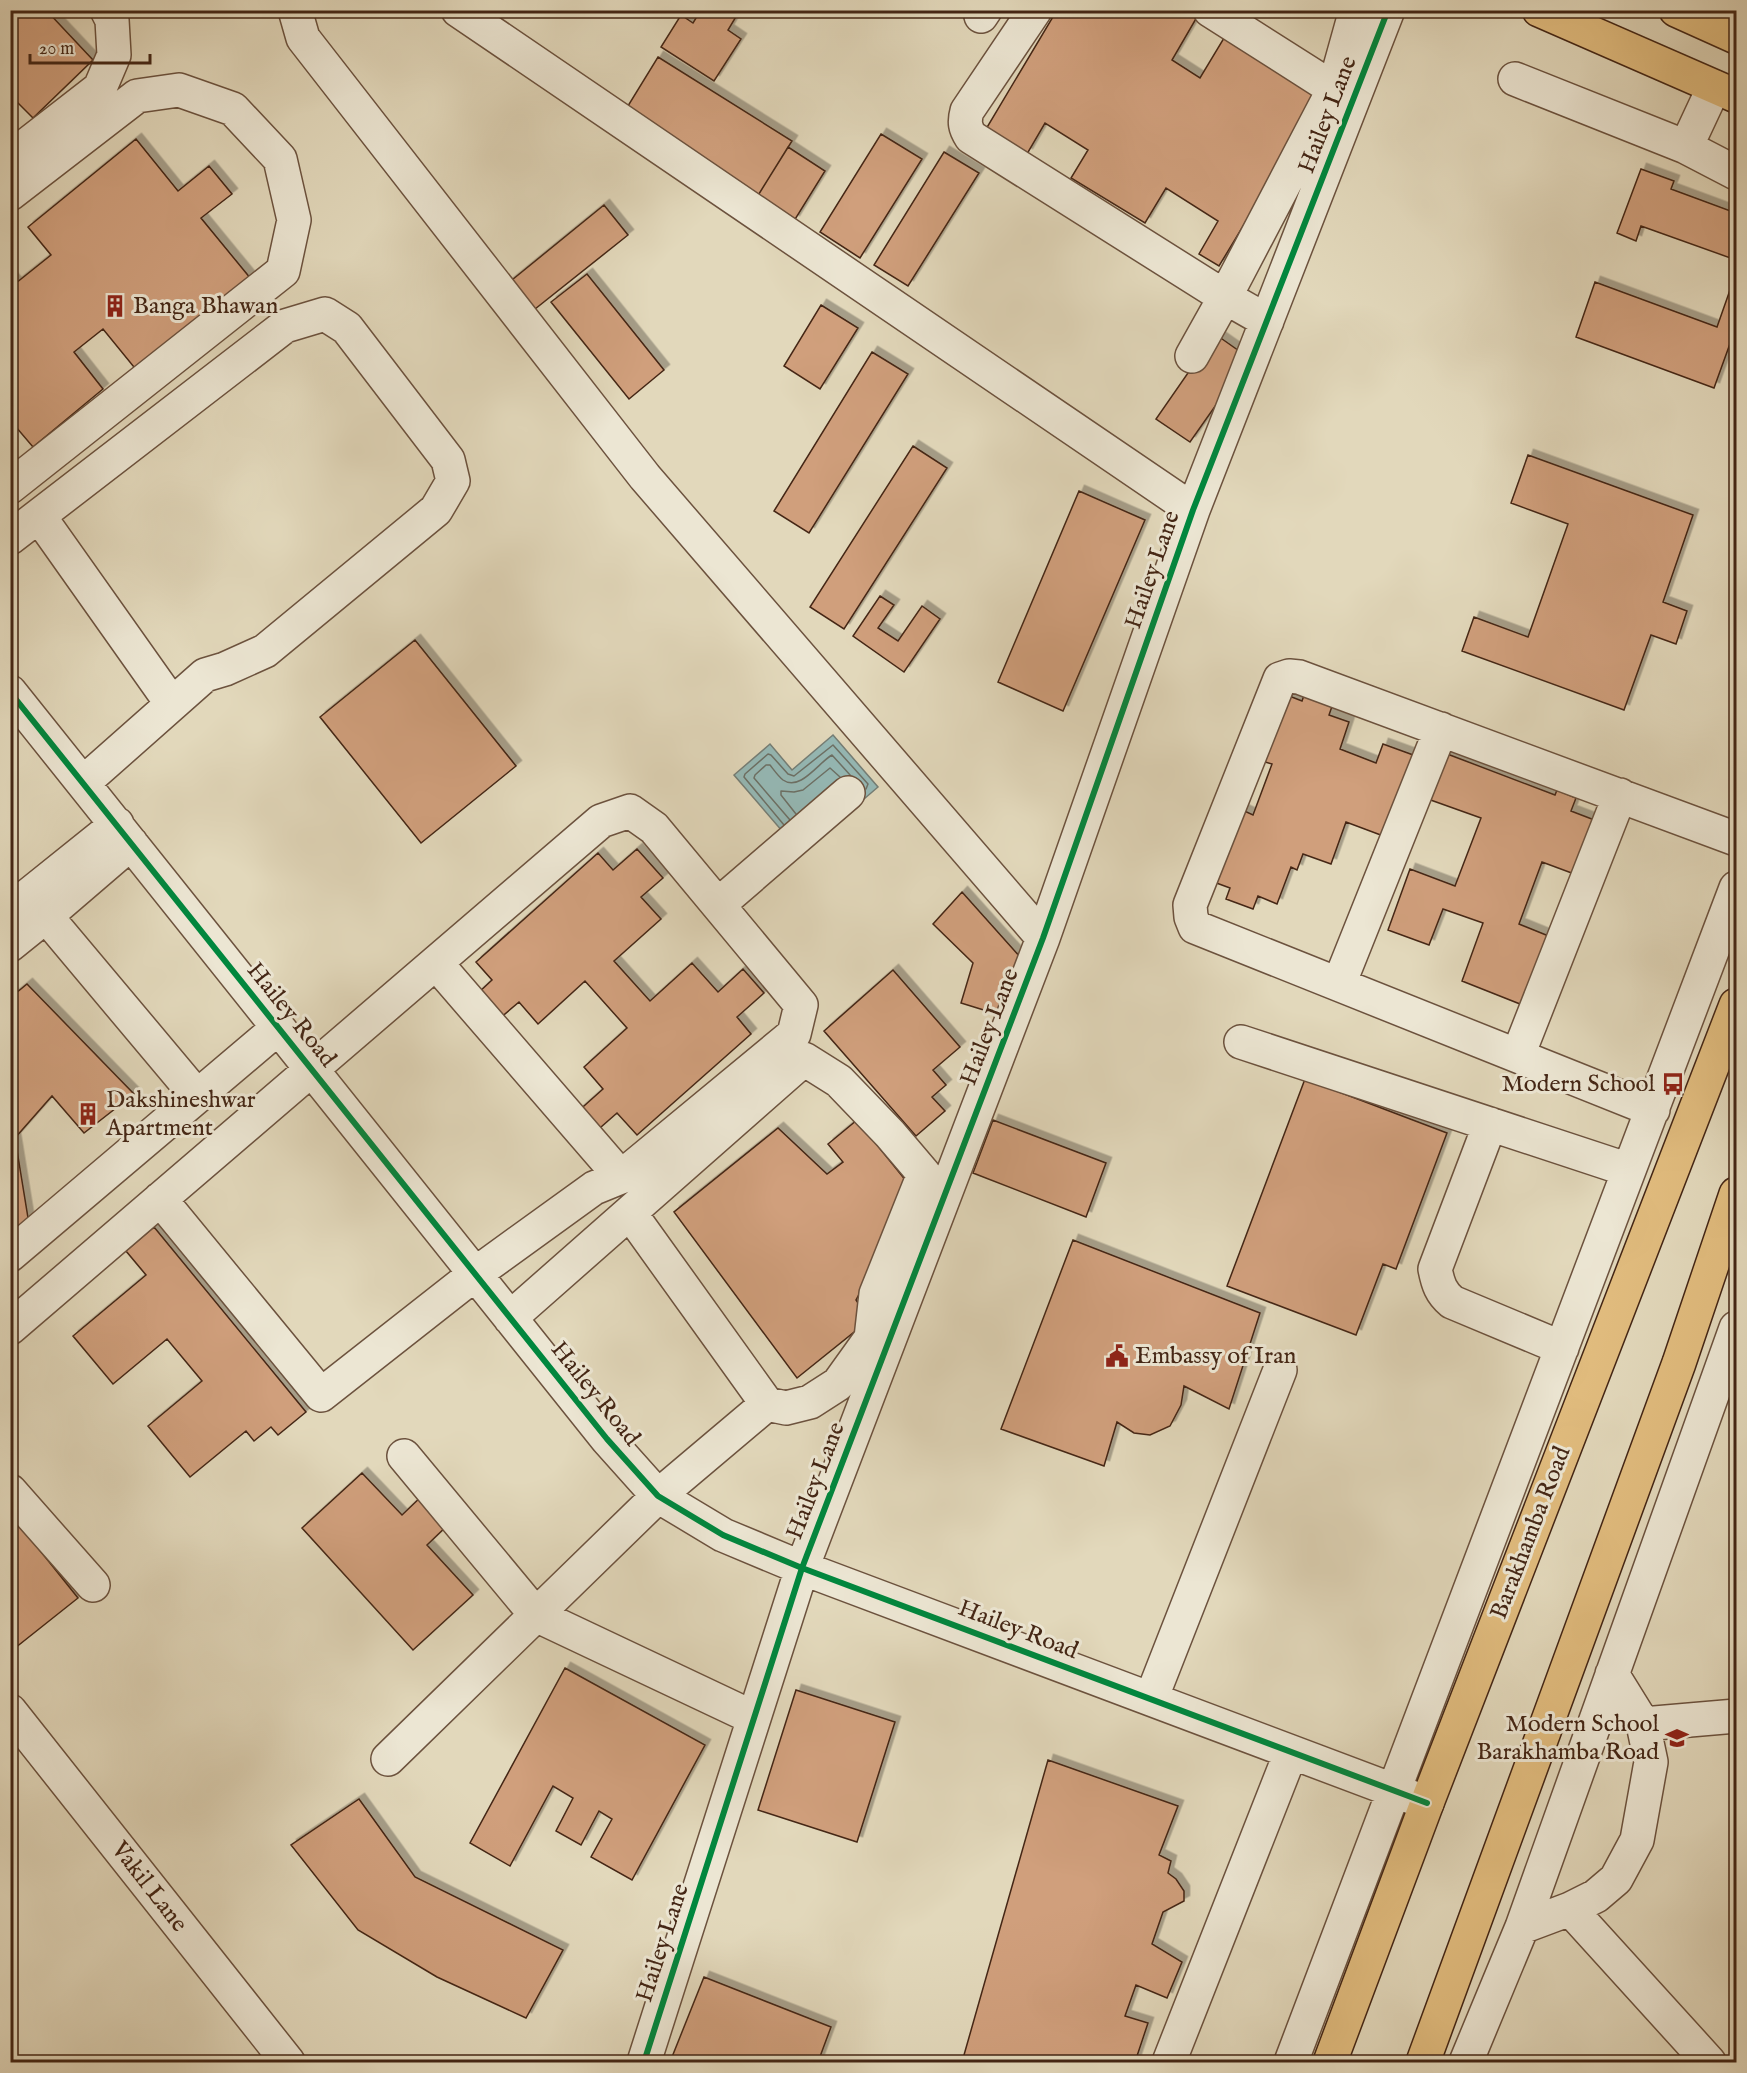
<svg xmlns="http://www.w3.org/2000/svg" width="1747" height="2073" font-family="'IM FELL English',serif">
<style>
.water{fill:#95b9b6;stroke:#757e76;stroke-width:1.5}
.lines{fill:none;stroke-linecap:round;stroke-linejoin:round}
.shore{stroke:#6c7066;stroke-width:1.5}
.building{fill:#d09f7b;stroke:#442615;stroke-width:1.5;filter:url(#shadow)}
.minor-casing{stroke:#6c523e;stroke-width:36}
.major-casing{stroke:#442615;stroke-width:36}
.minor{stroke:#ece6d3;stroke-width:33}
.major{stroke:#e1bc7e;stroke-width:33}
.cycleway-casing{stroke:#ece6d3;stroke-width:10}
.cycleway{stroke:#00873e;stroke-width:6}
.labels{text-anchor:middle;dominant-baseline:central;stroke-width:6;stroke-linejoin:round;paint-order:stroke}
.street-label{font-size:24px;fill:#442615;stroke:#ece6d3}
.poi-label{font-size:24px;fill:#442615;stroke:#ece6d3;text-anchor:start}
</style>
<defs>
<filter id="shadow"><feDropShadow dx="5.5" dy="-5.5" stdDeviation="0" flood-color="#0004"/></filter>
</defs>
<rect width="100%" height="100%" fill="#e2d8bb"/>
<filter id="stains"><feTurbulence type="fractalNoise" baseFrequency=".00333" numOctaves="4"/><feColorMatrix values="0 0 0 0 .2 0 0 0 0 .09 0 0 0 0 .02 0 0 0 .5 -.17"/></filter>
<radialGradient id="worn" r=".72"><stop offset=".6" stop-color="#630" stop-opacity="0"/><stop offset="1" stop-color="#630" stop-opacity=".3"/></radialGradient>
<!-- water -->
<path class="water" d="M 833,735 L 878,787 L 801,853 L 734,775 L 770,744 L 792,770 Z"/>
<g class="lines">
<!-- shore -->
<path class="shore" d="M 796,814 L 781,795 L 781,791 L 794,792 L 803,790 L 830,768 L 840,777
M 790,820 L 754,778 L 755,775 L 766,765 L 770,765 C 774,770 778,776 783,780 C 800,792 819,762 832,755 L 851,776
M 784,825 L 744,777 L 745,774 L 768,754 L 771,755 L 788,774 L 794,776 L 833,745 L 868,784 L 866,789"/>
</g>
<!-- building -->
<path class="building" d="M 10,10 L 46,10 L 93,60 L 33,118 L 10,95 Z
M 701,10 L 740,10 L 728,30 L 741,39 L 714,81 L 661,47 L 681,15 L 693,23 Z
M 1057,10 L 1185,10 L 1197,17 L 1172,60 L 1200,78 L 1227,33 L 1324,92 L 1219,266 L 1199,254 L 1218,221 L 1166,188 L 1145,223 L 1071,178 L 1088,150 L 1045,123 L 1027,154 L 986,129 Z
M 658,57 L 792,141 L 757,197 L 623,114 Z
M 881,134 L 922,159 L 860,258 L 820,232 Z
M 136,139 L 178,191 L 209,166 L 232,194 L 201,218 L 251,279 L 138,372 L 103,329 L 74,352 L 103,389 L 33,447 L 10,420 L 10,276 L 16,283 L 51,255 L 28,227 Z
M 788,147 L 825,171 L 794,221 L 757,197 Z
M 944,152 L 979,173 L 908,286 L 874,265 Z
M 1641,169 L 1674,181 L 1671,189 L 1736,213 L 1736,260 L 1641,226 L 1636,241 L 1617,233 Z
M 604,205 L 628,235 L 530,313 L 507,284 Z
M 1736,273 L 1736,327 L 1714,388 L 1576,337 L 1595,282 L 1717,327 Z
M 587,274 L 664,370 L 629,399 L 551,302 Z
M 821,305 L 858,328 L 820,389 L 784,366 Z
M 1215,334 L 1249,358 L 1190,442 L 1156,419 Z
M 872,352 L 908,374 L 809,533 L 774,511 Z
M 913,446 L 947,468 L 844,629 L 810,607 Z
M 1528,455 L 1693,515 L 1663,602 L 1687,611 L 1676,644 L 1651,635 L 1624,710 L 1462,651 L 1474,617 L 1528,637 L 1568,524 L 1511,503 Z
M 1079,491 L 1145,520 L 1063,711 L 998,682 Z
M 880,596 L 894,605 L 878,628 L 898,641 L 922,606 L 940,619 L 904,672 L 853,636 Z
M 415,640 L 516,766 L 421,843 L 320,717 Z
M 1308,684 L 1336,695 L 1329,715 L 1349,722 L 1340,749 L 1376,763 L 1383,744 L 1416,756 L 1386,837 L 1346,822 L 1331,864 L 1303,854 L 1297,870 L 1291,867 L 1277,904 L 1258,896 L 1253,909 L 1226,899 L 1230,888 L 1211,881 L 1238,808 L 1253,815 L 1272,764 L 1255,759 L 1279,692 L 1302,701 Z
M 1442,752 L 1555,795 L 1557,790 L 1576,798 L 1571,811 L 1597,821 L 1577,875 L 1542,862 L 1519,924 L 1556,939 L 1530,1008 L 1462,981 L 1483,923 L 1443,909 L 1429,945 L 1388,930 L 1410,869 L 1455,886 L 1481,818 L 1425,798 Z
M 637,849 L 663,878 L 641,897 L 661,919 L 614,961 L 650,1001 L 692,963 L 718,992 L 743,969 L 764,993 L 737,1017 L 751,1034 L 637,1135 L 617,1113 L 593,1134 L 575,1114 L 603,1089 L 584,1067 L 627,1028 L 585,981 L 538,1024 L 519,1002 L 499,1019 L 477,994 L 492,980 L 476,962 L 598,853 L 613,870 Z
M 962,892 L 1022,959 L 1000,1015 L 961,1003 L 973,963 L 933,924 Z
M 893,970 L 960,1047 L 933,1070 L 946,1085 L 932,1097 L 945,1111 L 916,1136 L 824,1031 Z
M 27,984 L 134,1094 L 84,1133 L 52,1096 L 15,1138 L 29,1224 L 10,1227 L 10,1050 L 15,1045 L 10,1040 L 10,998 Z
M 1305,1079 L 1447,1133 L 1396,1269 L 1383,1264 L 1356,1335 L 1227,1286 Z
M 857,1120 L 915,1192 L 856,1300 L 869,1320 L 797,1378 L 674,1212 L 778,1128 L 827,1174 L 843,1162 L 828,1144 Z
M 993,1120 L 1106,1163 L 1086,1217 L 973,1173 Z
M 154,1227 L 306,1412 L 278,1435 L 271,1427 L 254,1441 L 246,1431 L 190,1477 L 148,1426 L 202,1381 L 167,1339 L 113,1384 L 73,1336 L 146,1275 L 126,1251 Z
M 1073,1240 L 1260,1313 L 1229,1409 L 1184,1386 L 1181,1405 L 1170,1426 L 1150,1435 L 1134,1433 L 1117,1422 L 1104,1466 L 1001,1429 Z
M 362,1473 L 402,1515 L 425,1493 L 451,1522 L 427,1545 L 473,1595 L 413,1650 L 302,1528 Z
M 10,1513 L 78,1598 L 10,1652 Z
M 565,1668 L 705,1745 L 632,1880 L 591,1857 L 612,1819 L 599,1811 L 581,1845 L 556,1831 L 573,1798 L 553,1786 L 510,1866 L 470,1843 Z
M 796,1690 L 895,1722 L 857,1842 L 758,1810 Z
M 1048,1760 L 1178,1806 L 1159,1855 L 1171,1861 L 1168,1873 L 1176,1879 L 1184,1891 L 1184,1901 L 1163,1912 L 1152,1944 L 1182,1962 L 1167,1998 L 1136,1985 L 1125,2016 L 1148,2023 L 1135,2062 L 962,2062 Z
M 359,1799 L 415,1877 L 563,1950 L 526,2018 L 437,1977 L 358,1930 L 291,1845 Z
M 704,1977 L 831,2027 L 818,2062 L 670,2062 Z"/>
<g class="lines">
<!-- minor casing -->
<g class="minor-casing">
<path id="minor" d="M 295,10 L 303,38 L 645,477 L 1043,938
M 458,10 L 1193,510
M 1035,10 L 967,111 C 964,122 965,128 971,137 L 1225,297 L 1267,321
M 1210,10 L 1334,89
M 981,16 L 985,10
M 1515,79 L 1686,147 L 1736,173
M 1686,147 L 1714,87
M 10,158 L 100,88 L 114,55 L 112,20 L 107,10
M 10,194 L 137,96 L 179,90 L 233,109 L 280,159 L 294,220 L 283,271 L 10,487
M 1192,356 L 1225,297 L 1334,89 L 1356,10
M 39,516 L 172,704
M 10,538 L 285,326 L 325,314 L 347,328 L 448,460 L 453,481 L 436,510 L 265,651 L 225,669 L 205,675 L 83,783
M 10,692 L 607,1439 L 658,1496 L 723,1535 L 802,1568 L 1427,1803
M 718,905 L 848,793
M 10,910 L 117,824
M 46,916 L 131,843
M 10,945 L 46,916 L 197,1096
M 436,963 L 621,1177
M 1339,984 L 1441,729
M 1241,1042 L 1629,1170
M 1518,1055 L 1620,795
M 1653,1110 L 1195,927 L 1191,917 L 1190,905 L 1280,679 L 1289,676 L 1299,677 L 1736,839
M 1490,1124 L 1435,1269 C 1438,1284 1441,1293 1452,1302 L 1562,1348
M 630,1213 L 767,1404
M 10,1255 L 278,1028
M 10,1328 L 601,821 L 630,811 L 654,828 L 801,1005 L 794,1034 L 621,1177 L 594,1188 L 475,1274 L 321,1395 L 160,1199
M 404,1456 L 536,1615 L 754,1718
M 10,1491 L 93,1585
M 1151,1699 L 1280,1370
M 10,1711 L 288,2062
M 1643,1724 L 1736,1716
M 388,1759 L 658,1496 L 767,1404 L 786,1408 L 810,1402 L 838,1384 L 871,1338 L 876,1294 L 924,1174 L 890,1134 L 839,1081 L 804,1059 L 510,1318
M 1570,1909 L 1709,2062
M 1522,1927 L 1570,1909 L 1596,1896 L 1616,1879 L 1637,1840 L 1651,1762 L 1643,1724 L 1612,1674
M 644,2062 L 802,1568 L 1043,938 L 1193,510 L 1388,10
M 1169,2062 L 1291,1752
M 1291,2062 L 1736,888
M 1466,2062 L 1522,1927 L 1736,1328"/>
</g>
<!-- major casing -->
<g class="major-casing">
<path id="major" d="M 1539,10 L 1736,96
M 1676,10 L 1736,37
M 1330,2062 L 1427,1803 L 1736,1005
M 1423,2062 L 1679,1363 L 1736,1194"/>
</g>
<!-- minor -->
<use href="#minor" class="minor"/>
<!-- major -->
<use href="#major" class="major"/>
<!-- cycleway casing -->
<g class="cycleway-casing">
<path id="cycleway" d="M 10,692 L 607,1439 L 658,1496 L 723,1535 L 802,1568 L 1427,1803
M 644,2062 L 802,1568 L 1043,938 L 1193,510 L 1388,10"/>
</g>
<!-- cycleway -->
<use href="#cycleway" class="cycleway"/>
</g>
<!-- icons -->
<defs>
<g id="building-bare" transform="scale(1.8)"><path d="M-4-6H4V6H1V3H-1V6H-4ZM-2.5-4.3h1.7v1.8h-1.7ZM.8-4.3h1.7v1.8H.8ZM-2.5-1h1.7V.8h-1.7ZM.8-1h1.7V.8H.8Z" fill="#8f2418" stroke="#ece6d3" stroke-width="2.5" paint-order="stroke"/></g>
<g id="bus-bare" transform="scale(1.8)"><path d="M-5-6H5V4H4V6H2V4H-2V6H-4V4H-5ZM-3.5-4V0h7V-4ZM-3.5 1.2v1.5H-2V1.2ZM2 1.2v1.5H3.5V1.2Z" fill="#8f2418" stroke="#ece6d3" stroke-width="2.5" paint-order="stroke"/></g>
<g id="civic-bare" transform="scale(1.8)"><path d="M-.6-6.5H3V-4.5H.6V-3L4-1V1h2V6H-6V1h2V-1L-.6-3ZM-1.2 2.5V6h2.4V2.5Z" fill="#8f2418" stroke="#ece6d3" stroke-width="2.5" paint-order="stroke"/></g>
<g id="school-bare" transform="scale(1.8)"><path d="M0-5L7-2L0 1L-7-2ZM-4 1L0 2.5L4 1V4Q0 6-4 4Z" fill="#8f2418" stroke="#ece6d3" stroke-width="2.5" paint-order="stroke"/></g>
</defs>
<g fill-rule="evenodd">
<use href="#building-bare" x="115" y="306"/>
<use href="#bus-bare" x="1673" y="1084"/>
<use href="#building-bare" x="88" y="1114"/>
<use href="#civic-bare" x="1117" y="1356"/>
<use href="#school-bare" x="1677" y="1738"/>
</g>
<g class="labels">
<!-- street labels -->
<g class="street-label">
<text transform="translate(1328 115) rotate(-69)">Hailey Lane</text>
<text transform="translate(1153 570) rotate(-71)">Hailey Lane</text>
<text transform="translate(291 1015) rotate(51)">Hailey Road</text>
<text transform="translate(990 1027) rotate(-69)">Hailey Lane</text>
<text transform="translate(595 1394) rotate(51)">Hailey Road</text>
<text transform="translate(816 1481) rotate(-69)">Hailey Lane</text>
<text transform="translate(1531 1533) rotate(-69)">Barakhamba Road</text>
<text transform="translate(1018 1630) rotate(21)">Hailey Road</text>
<text transform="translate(149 1887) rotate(52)">Vakil Lane</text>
<text transform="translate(663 1943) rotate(-72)">Hailey Lane</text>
</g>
<!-- poi labels -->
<g class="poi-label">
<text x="133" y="306">Banga Bhawan</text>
<text x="1655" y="1084" text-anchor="end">Modern School</text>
<text x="106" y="1100">Dakshineshwar<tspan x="106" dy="28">Apartment</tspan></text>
<text x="1135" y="1356">Embassy of Iran</text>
<text x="1659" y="1724" text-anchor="end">Modern School<tspan x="1659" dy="28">Barakhamba Road</tspan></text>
</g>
</g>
<!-- margin -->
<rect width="1747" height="2073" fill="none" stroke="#e2d8bb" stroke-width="36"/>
<rect x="12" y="12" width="1723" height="2049" fill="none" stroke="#442615" stroke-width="3"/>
<rect x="18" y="18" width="1711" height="2037" fill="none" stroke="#442615" stroke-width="1.5"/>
<!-- scale -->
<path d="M30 54v9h120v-9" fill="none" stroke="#442615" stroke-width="3"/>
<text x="39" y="54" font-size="18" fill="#442615" stroke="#ece6d3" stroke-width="4.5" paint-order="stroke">20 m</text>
<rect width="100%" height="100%" filter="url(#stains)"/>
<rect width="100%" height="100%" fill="url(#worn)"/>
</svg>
